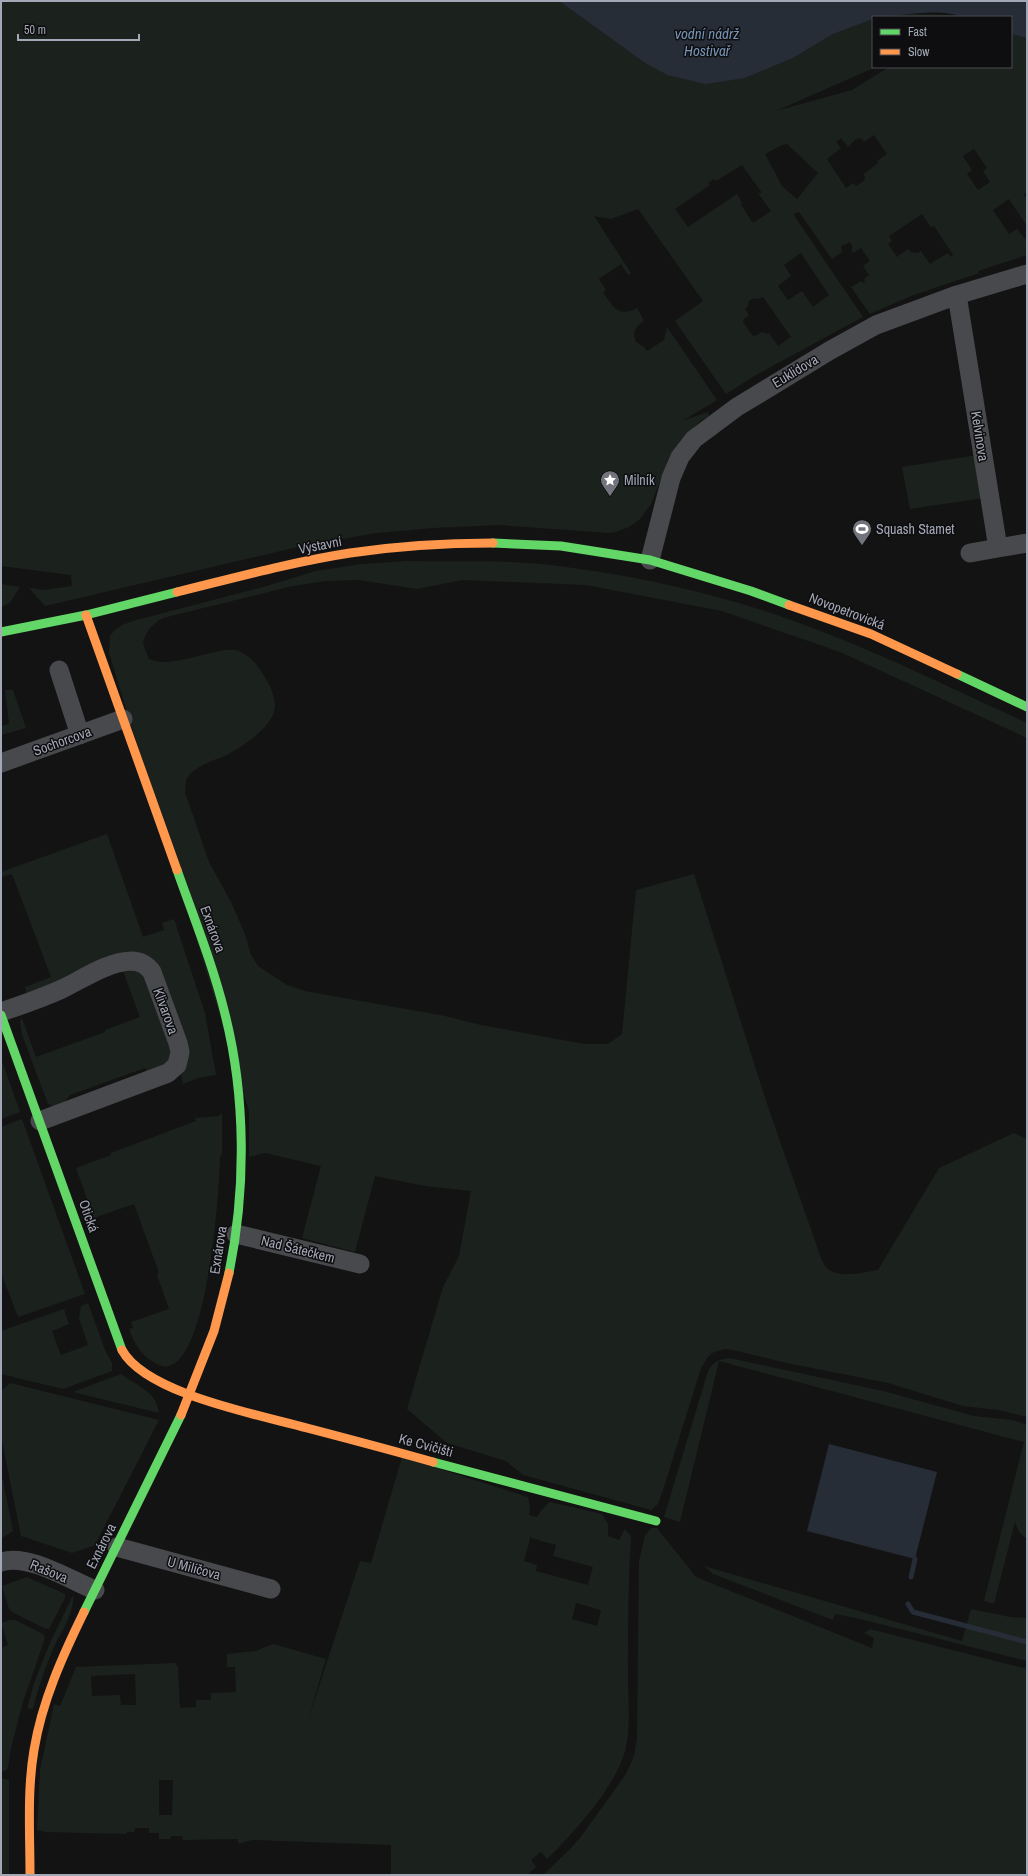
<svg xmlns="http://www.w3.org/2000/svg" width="1028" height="1876" font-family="'Archivo Narrow',sans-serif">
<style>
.green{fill:#1b221d;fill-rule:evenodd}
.water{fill:#262d36}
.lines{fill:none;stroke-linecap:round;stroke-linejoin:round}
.stream{stroke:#262d36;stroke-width:5}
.street{stroke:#47494c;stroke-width:19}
.fast{stroke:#63d668;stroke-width:9}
.slow{stroke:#ff974d;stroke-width:9}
.labels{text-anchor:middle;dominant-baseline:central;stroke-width:3;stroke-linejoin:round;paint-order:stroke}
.street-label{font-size:14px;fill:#a3a8b6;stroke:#0e0d0f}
.poi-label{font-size:14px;fill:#a3a8b6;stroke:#0e0d0f;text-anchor:start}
.water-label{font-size:15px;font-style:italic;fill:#7694b5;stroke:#0e0d0f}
</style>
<rect width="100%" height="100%" fill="#131313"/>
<!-- green -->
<path class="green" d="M 1,1 L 559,1 L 645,63 L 667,75 L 745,78 L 793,58 L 833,34 L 873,19 L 873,67 L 876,67 L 776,111 L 852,90 L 889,67 L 1011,67 L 1011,34 L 1027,38 L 1027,192 L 1024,194 L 1027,201 L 1027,226 L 1009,199 L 993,210 L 1009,234 L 1017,229 L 1027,241 L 1027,255 L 978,271 L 979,273 L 911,296 L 870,314 L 851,287 L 861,281 L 863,283 L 865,281 L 864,279 L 869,275 L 863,266 L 870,261 L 861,248 L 853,253 L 851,249 L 853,248 L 850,242 L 841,246 L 842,252 L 832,259 L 799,212 L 793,214 L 863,317 L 756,375 L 726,394 L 675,321 L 703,301 L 638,209 L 611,219 L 594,216 L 631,273 L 628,275 L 621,264 L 599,279 L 606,290 L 603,292 C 613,307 618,318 637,308 L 644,321 C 635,327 632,332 636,342 L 644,347 L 647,351 L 664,340 L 667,327 L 717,400 L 682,421 L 708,412 L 709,416 L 699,422 L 687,434 L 670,456 L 651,504 L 640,519 L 629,527 L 616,532 L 608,533 L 499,525 L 433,528 L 376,533 L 298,547 L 45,606 L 29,588 L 45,590 L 72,586 L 71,575 L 1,566 ZM 874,135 L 887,154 L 877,161 L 878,163 L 864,174 L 865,180 L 856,186 L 853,183 L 846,188 L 827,159 L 841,148 L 836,142 L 841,138 L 848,147 L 856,139 L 861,138 L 864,142 ZM 787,144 L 818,173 L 797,199 L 782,186 L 765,154 L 782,145 ZM 974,149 L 987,168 L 983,171 L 990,182 L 978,190 L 967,174 L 972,170 L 963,156 ZM 742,165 L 762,193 L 758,193 L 771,211 L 753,223 L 741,205 L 742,203 L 737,194 L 688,227 L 675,209 L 710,185 L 708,183 L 714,179 L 716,181 ZM 922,214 L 931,227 L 934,226 L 953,255 L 951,257 L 948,253 L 930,264 L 921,251 L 918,253 L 911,252 L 908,249 L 897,257 L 888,244 L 892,241 L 889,236 ZM 801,253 L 829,295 L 813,307 L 802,291 L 788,300 L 778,286 L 791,276 L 784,265 ZM 763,297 L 791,337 L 778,346 L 769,333 L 767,334 L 762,332 L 755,336 L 752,335 L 743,322 L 744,319 L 749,315 L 745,309 L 748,306 L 749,301 L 754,298 L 759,299 Z
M 901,14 L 956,15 L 961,17 L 885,17 Z
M 977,455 L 984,498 L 910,509 L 902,467 Z
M 407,561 C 462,562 518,559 573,568 C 647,578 721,595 791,620 C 872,649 949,687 1027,723 L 1027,738 L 840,652 L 722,611 L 586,585 L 462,580 L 417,589 L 359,580 L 325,581 L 288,587 L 163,618 C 151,625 146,631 143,643 L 149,659 C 175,671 223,642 241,652 C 251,657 259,666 264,676 C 270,685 275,696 275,707 C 274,726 242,747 227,755 C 214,760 192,767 186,780 C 185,784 186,789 185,792 L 209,862 L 231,902 L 245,934 L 251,955 L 258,966 L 287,985 L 305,991 L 445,1016 L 481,1025 L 584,1044 L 608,1044 L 622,1034 L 636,890 L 694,874 L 768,1107 L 821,1258 C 823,1262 825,1267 828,1269 C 840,1279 864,1272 878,1270 L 939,1168 L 1014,1133 L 1027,1139 L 1027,1417 L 998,1410 L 963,1406 L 888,1383 L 787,1363 L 733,1350 L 725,1349 L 712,1353 L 708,1357 L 701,1368 L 664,1487 L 658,1504 L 651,1510 L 523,1475 L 506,1461 L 447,1443 L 407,1409 L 443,1287 L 459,1256 L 471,1191 L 425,1186 L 375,1176 L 355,1252 L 302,1238 L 321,1166 L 265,1153 L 249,1157 L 249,1111 L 109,653 L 110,636 L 114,631 L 122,625 L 133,621 L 263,587 L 316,571 L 362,564 Z
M 1,584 L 20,587 L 10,603 L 1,607 Z
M 5,690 L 13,690 L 26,728 L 1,735 L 1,726 L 9,724 Z
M 107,834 L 143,937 L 164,930 L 162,923 L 174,919 L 205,1013 L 216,1075 L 198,1078 L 183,1084 L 152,961 L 55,982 L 27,994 L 25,987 L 51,977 L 12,874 L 1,877 L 1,872 Z
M 122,968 L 142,970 L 171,1045 L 173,1059 L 148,1074 L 145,1068 L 70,1095 L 61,1106 L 55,1107 L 48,1104 L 22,1035 L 20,1021 L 22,1018 L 36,1057 L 105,1032 L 105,1030 L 140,1017 Z
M 1,1058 L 20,1112 L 1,1119 Z
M 220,1114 L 222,1114 L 222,1154 L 220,1157 C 220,1184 207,1385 159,1365 C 144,1359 134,1344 129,1329 L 133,1328 L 131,1322 L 169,1309 L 157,1275 L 159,1273 L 134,1204 L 94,1218 L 76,1168 L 111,1155 L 111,1153 L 196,1121 L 195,1118 L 219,1116 Z
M 22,1119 L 85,1294 L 18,1317 L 1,1273 L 1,1127 Z
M 88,1303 L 105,1350 L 112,1363 L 112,1371 L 63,1389 L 1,1374 L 1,1331 L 64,1309 L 69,1324 L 52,1331 L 61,1355 L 88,1345 L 79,1318 L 81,1306 Z
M 729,1358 L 883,1391 L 974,1416 L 1012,1420 L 1027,1425 L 1027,1539 L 1019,1532 L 1015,1522 L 994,1604 L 984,1601 L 1024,1442 L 719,1361 L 680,1522 L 664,1517 L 708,1371 C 714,1362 718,1359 729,1358 Z
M 121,1374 C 136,1385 157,1392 159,1413 L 73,1392 Z
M 10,1383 L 159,1420 L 95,1545 L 72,1553 L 21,1536 L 1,1436 L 1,1391 Z
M 402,1457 L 528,1497 L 530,1508 L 529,1515 L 537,1517 L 543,1508 L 550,1502 L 602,1514 L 608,1524 L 608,1536 L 619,1540 L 625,1529 L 631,1536 C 628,1582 628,1629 628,1675 C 628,1700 631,1727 625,1751 C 616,1786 573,1834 547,1859 L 541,1852 L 531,1860 L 536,1867 L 527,1875 L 391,1875 L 391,1845 L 252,1840 L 239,1844 L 237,1839 L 183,1840 L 182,1836 L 171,1836 L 170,1839 L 159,1839 L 159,1833 L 149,1833 L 149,1828 L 135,1828 L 134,1832 L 127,1832 L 127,1834 L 46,1832 L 37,1830 L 40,1770 L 54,1704 L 60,1706 L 76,1667 L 175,1663 L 178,1667 L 180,1708 L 196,1707 L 196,1700 L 211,1700 L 211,1693 L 236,1692 L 235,1667 L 227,1667 L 227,1654 L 256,1651 L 273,1644 L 326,1659 L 307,1723 L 360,1561 L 371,1563 ZM 531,1535 L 531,1538 L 556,1545 L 553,1556 L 593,1567 L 588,1585 L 536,1571 L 537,1565 L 524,1561 ZM 576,1603 L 601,1610 L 597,1626 L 572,1619 ZM 135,1674 L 136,1705 L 121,1705 L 120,1695 L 92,1696 L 91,1676 ZM 159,1780 L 173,1780 L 172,1815 L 159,1815 Z
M 1,1471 L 13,1531 L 1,1539 Z
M 651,1528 L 657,1528 L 696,1577 L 872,1648 L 874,1638 L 864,1633 L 870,1629 L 1027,1669 L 1027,1875 L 543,1875 L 568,1851 L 580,1838 L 626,1774 L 634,1756 L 637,1738 L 639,1561 L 645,1536 Z
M 704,1566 L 962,1641 L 971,1609 L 1010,1617 L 1027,1618 L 1027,1661 L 856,1618 L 835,1614 L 833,1620 L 713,1574 Z
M 27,1577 L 65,1594 L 65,1598 L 49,1629 L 44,1628 L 12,1612 L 9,1609 L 2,1586 Z
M 73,1595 C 75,1613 61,1631 54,1647 C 45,1667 38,1688 33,1709 L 27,1708 L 34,1683 L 50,1643 Z
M 10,1620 L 15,1620 L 43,1634 L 45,1638 L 23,1702 L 11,1748 L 8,1768 L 5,1771 L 1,1771 L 1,1648 L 8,1645 L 1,1623 Z
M 1,1778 L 9,1780 L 9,1875 L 1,1875 Z"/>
<!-- water -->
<path class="water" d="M 559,1 L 1027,1 L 1027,38 L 1011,34 L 1011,17 L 961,17 C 938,7 899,17 873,17 L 873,19 L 833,34 L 793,58 L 745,78 L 706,84 L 667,75 L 645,63 Z
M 829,1444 L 937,1472 L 915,1559 L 807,1531 Z"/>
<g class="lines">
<!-- stream -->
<path class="stream" d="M 911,1577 L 915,1559
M 908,1604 L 913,1612 L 1027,1642"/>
<!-- street -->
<path class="street" d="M 957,295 L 998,548 L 1027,543
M 970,553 L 998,548
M 650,560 L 671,478 L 680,457 L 694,439 L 737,407 L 829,351 L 876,325 L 957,295 L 1027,274
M 59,670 L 80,735
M 1,763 L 123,719
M 1,1012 C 22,1005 42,998 62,989 C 83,979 107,962 131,961 C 140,961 147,965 152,972 L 178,1043 L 180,1052 L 177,1065 L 168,1073 L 40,1121
M 236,1234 L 360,1264
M 117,1547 L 271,1589
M 1,1562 C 28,1553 70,1580 95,1590"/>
<!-- fast -->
<path class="fast" d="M 493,543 L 561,546 L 650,560 L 751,591 L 789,605
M 1,632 L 86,615 L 177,592
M 957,674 L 1027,707
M 177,870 C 194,918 213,965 225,1014 C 246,1097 246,1190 229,1273
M 1,1015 L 122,1350
M 433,1462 L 656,1521
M 84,1612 L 181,1415"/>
<!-- slow -->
<path class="slow" d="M 177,592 C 234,578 292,562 350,553 C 397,546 445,543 493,543
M 789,605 L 871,634 L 957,674
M 86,615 L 177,870
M 122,1350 C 146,1394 260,1415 307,1428 C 349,1439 391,1450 433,1462
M 181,1415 L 214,1331 L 229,1273
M 30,1875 C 30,1833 27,1791 34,1750 C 42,1701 63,1655 84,1612"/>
</g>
<!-- icons -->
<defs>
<g id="sight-pin" transform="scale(1)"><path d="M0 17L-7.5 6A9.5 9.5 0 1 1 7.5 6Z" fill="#71747d" stroke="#0e0d0f"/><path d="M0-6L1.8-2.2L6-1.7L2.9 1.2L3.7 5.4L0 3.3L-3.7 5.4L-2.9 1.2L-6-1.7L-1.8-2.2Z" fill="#fff"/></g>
<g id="stadium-pin" transform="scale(1)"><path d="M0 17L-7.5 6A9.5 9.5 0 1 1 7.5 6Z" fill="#71747d" stroke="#0e0d0f"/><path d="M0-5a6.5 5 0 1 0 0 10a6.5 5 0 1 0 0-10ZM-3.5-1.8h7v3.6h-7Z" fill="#fff"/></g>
</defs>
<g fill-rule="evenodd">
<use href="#sight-pin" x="610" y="480"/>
<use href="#stadium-pin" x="862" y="529"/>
</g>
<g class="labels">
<!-- street labels -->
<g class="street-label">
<text transform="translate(795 371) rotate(-31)">Euklidova</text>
<text transform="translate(980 436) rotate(81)">Kelvinova</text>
<text transform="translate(320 545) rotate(-11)">Výstavní</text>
<text transform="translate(847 611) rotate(21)">Novopetrovická</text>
<text transform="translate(62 741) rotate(-20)">Sochorcova</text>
<text transform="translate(213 929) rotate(70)">Exnárova</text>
<text transform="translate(166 1011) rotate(70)">Klivarova</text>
<text transform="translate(89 1216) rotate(70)">Otická</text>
<text transform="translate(298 1249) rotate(14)">Nad Šátečkem</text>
<text transform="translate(218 1250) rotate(-81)">Exnárova</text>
<text transform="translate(426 1445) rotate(15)">Ke Cvičišti</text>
<text transform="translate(101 1546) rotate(-63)">Exnárova</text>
<text transform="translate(194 1568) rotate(15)">U Milíčova</text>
<text transform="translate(49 1571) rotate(22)">Rašova</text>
</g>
<!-- poi labels -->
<g class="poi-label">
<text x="624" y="480">Milník</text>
<text x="876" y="529">Squash Stamet</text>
</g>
<!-- water labels -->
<g class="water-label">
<text x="707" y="33">vodní nádrž<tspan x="707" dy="17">Hostivař</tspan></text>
</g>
</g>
<!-- border -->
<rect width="1028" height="1876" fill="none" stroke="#a3a8b6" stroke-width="4"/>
<!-- legend -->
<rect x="872" y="16" width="140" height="52" fill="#0e0d0f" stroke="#4a4b52"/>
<rect x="880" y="29" width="20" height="6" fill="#63d668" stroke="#4a4b52"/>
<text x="908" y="36" font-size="12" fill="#a3a8b6">Fast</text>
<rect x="880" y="49" width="20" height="6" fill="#ff974d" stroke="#4a4b52"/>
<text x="908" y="56" font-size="12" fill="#a3a8b6">Slow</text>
<!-- scale -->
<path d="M18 34v6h121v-6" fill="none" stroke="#a3a8b6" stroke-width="2"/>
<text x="24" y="34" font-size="12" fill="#a3a8b6" stroke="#0e0d0f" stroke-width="3" paint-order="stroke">50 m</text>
</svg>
